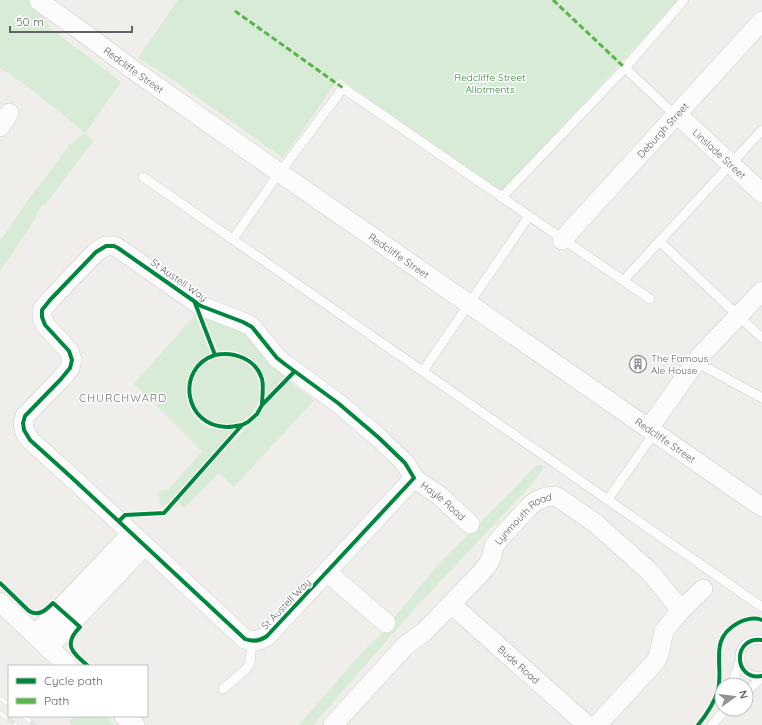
<svg xmlns="http://www.w3.org/2000/svg" width="762" height="725" font-family="Quicksand,sans-serif">
<style>
.green{fill:#d8ebd6}
.lines{fill:none;stroke-linecap:round;stroke-linejoin:round}
.service-casing{stroke:#cbcccc;stroke-width:10}
.minor-casing{stroke:#cbcccc;stroke-width:20}
.service{stroke:#fdfcfc;stroke-width:9}
.minor{stroke:#fdfcfc;stroke-width:19}
.rail-casing{stroke:#e4e4e4;stroke-width:4.5}
.rail{stroke:#fff;stroke-width:3;stroke-dasharray:9;stroke-linecap:butt}
.quiet{stroke:#58b549;stroke-width:3;stroke-dasharray:6 3;stroke-linecap:butt}
.cycleway-casing{stroke:#fff;stroke-width:6}
.cycleway{stroke:#00873e;stroke-width:4}
.labels{text-anchor:middle;dominant-baseline:central;stroke-width:3;stroke-linejoin:round;paint-order:stroke}
.street-label{font-size:10px;fill:#5f6368;stroke:#fff}
.park-label{font-size:10px;fill:#348238;stroke:#fff}
.poi-label{font-size:10px;fill:#5f6368;stroke:#fff;text-anchor:start}
.neighbourhood-label{font-size:11px;letter-spacing:1px;fill:#70757a;stroke:#fff}
</style>
<rect width="100%" height="100%" fill="#efeeea"/>
<!-- green -->
<path class="green" d="M 0,0 L 34,0 L 50,28 L 121,82 L 85,133 L 94,140 L 45,205 L 43,205 L 36,214 L 37,216 L 0,271 L 0,241 L 30,197 L 46,177 L 69,145 L 85,133 L 30,88 L 0,68 Z
M 178,0 L 679,0 L 501,192 L 339,78 L 283,158 L 169,77 L 138,58 Z
M 203,314 L 240,325 L 286,376 L 266,399 C 268,369 249,347 218,351 Z
M 195,315 L 211,354 C 183,366 176,405 203,424 C 212,431 224,430 235,430 L 164,507 L 160,504 L 159,491 L 169,489 L 202,451 L 134,384 Z
M192 391a34 34 0 1 1 68 0a34 34 0 1 1-68 0Z
M 289,381 L 314,400 L 234,487 L 219,473 L 184,508 L 177,502 Z
M 541,465 L 543,466 L 543,469 L 533,483 L 418,605 L 313,725 L 299,725 L 362,652 L 378,637 L 438,565 L 536,466 Z
M 74,716 L 105,716 L 114,725 L 72,725 L 69,723 Z"/>
<g class="lines">
<!-- service casing -->
<g class="service-casing">
<path id="service" d="M 625,68 L 676,116
M 143,177 L 762,607
M 502,197 L 625,68 L 684,0
M 233,239 L 272,183 L 343,88 L 650,299
M 659,241 L 762,338
M 623,281 L 762,130
M 696,362 L 762,398
M 423,371 L 529,216
M 608,499 L 655,432
M 762,640 C 732,636 733,681 762,676
M 732,685 L 740,661
M 223,689 L 246,669 L 250,663 L 252,642
M 746,692 L 762,677
M 712,725 L 726,709"/>
</g>
<!-- minor casing -->
<g class="minor-casing">
<g id="minor">
<path id="s1" d="M 39,1 L 88,36 L 132,69 L 280,173 L 762,507"/>
<path id="s2" d="M 677,114 L 762,193"/>
<path d="M 0,127 L 9,113"/>
<path id="s3" d="M 562,240 L 762,21"/>
<path d="M 106,246 L 114,246 L 118,248 L 201,306 L 243,322 L 252,327 L 277,358 L 286,365 L 338,403 L 378,437 L 405,463 L 414,478 L 267,636 C 260,641 253,642 245,639 L 70,476 L 30,440 L 24,430 L 23,423 L 25,416 L 61,379 L 70,368 L 72,360 L 69,351 L 45,325 L 42,317 L 42,310 L 50,300 L 96,252 Z"/>
<path d="M 649,428 L 700,356 L 762,291"/>
<path id="s4" d="M 414,478 L 440,496 L 470,524"/>
<path d="M 327,572 L 386,623"/>
<path d="M 0,602 L 68,666"/>
<path id="s5" d="M 451,604 L 587,725"/>
<path d="M 681,610 L 703,589"/>
<path d="M 35,635 L 131,534"/>
<path d="M 48,648 L 144,546"/>
<path d="M 124,716 L 135,725"/>
<path id="s6" d="M 333,725 L 405,646 L 424,632 L 478,576 L 487,566 L 492,556 L 494,546 L 502,536 L 530,506 L 536,501 L 546,497 L 555,496 L 559,498 L 595,523 L 650,572 L 681,610 L 664,631 L 659,654 L 656,661 L 597,725"/>
</g>
</g>
<!-- service -->
<use href="#service" class="service"/>
<!-- minor -->
<use href="#minor" class="minor"/>
<!-- rail casing -->
<g class="rail-casing">
<path id="rail" d="M 0,698 L 9,705
M 0,713 L 16,725
M 23,716 L 35,725"/>
</g>
<!-- rail -->
<use href="#rail" class="rail"/>
<!-- quiet -->
<path class="quiet" d="M 553,0 L 625,68
M 235,11 L 343,88"/>
<!-- cycleway casing -->
<g class="cycleway-casing">
<path id="cycleway" d="M 106,246 L 114,246 L 118,248 L 201,306 L 243,322 L 252,327 L 277,358 L 286,365 L 338,403 L 378,437 L 405,463 L 414,478 L 267,636 C 260,641 253,642 245,639 L 70,476 L 30,440 L 24,430 L 23,423 L 25,416 L 61,379 L 70,368 L 72,360 L 69,351 L 45,325 L 42,317 L 42,310 L 50,300 L 96,252 Z
M 195,303 L 215,355 C 234,351 256,359 262,379 C 264,387 262,396 262,405
M 215,355 C 175,368 184,427 227,427 C 232,427 237,426 242,425
M 119,521 L 125,515 L 164,513 L 242,425 L 248,422 L 257,414 L 262,405 L 294,372
M 0,583 L 29,611 C 39,617 46,610 53,603 L 80,627 C 62,645 73,653 88,666
M 762,640 C 732,636 733,681 762,676
M 698,725 C 707,714 714,704 718,690 C 724,665 708,639 738,623 C 746,619 754,617 762,620"/>
</g>
<!-- cycleway -->
<use href="#cycleway" class="cycleway"/>
</g>
<!-- icons -->
<defs>
<g id="building-ring" transform="scale(0.9)"><circle r="9.5" fill="#fff" stroke="#919496" stroke-width="1.5"/><path d="M-4-6H4V6H1V3H-1V6H-4ZM-2.5-4.3h1.7v1.8h-1.7ZM.8-4.3h1.7v1.8H.8ZM-2.5-1h1.7V.8h-1.7ZM.8-1h1.7V.8H.8Z" fill="#919496"/></g>
</defs>
<g fill-rule="evenodd">
<use href="#building-ring" x="638" y="364"/>
</g>
<g class="labels">
<!-- street labels -->
<g class="street-label">
<text stroke="none"><textPath href="#s1" startOffset="117">Redcliffe Street</textPath></text>
<text stroke="none"><textPath href="#s3" startOffset="149">Deburgh Street</textPath></text>
<text stroke="none"><textPath href="#s2" startOffset="58">Linslade Street</textPath></text>
<text stroke="none"><textPath href="#s1" startOffset="441">Redcliffe Street</textPath></text>
<text transform="translate(179 280) rotate(35)">St Austell Way</text>
<text stroke="none"><textPath href="#s1" startOffset="765">Redcliffe Street</textPath></text>
<text stroke="none"><textPath href="#s4" startOffset="37">Hayle Road</textPath></text>
<text stroke="none"><textPath href="#s6" startOffset="284">Lynmouth Road</textPath></text>
<text transform="translate(286 604) rotate(-46)">St Austell Way</text>
<text stroke="none"><textPath href="#s5" startOffset="91">Bude Road</textPath></text>
</g>
<!-- park labels -->
<g class="park-label">
<text x="490" y="77">Redcliffe Street<tspan x="490" dy="12">Allotments</tspan></text>
</g>
<!-- poi labels -->
<g class="poi-label">
<text x="651" y="358">The Famous<tspan x="651" dy="12">Ale House</tspan></text>
</g>
<!-- neighbourhood labels -->
<g class="neighbourhood-label">
<text x="123" y="398">CHURCHWARD</text>
</g>
</g>
<!-- legend -->
<rect x="8" y="665" width="140" height="52" fill="#ffffff" stroke="#bfc1c3"/>
<rect x="16" y="678" width="20" height="6" fill="#00873e" stroke="#bfc1c3"/>
<text x="44" y="685" font-size="12" fill="#5f6368">Cycle path</text>
<rect x="16" y="698" width="20" height="6" fill="#58b549" stroke="#bfc1c3"/>
<text x="44" y="705" font-size="12" fill="#5f6368">Path</text>
<!-- north arrow -->
<g transform="translate(734 697) rotate(76)"><circle r="19" fill="#ffffff" stroke="#bfc1c3"/>
<path d="M0-3L7 15L0 10L-7 15Z" fill="#919496"/>
<text y="-6" font-size="11" font-weight="bold" text-anchor="middle" fill="#5f6368">N</text>
</g>
<!-- scale -->
<path d="M10 26v6h122v-6" fill="none" stroke="#5f6368" stroke-width="2"/>
<text x="16" y="26" font-size="12" fill="#5f6368" stroke="#ffffff" stroke-width="3" paint-order="stroke">50 m</text>
</svg>
